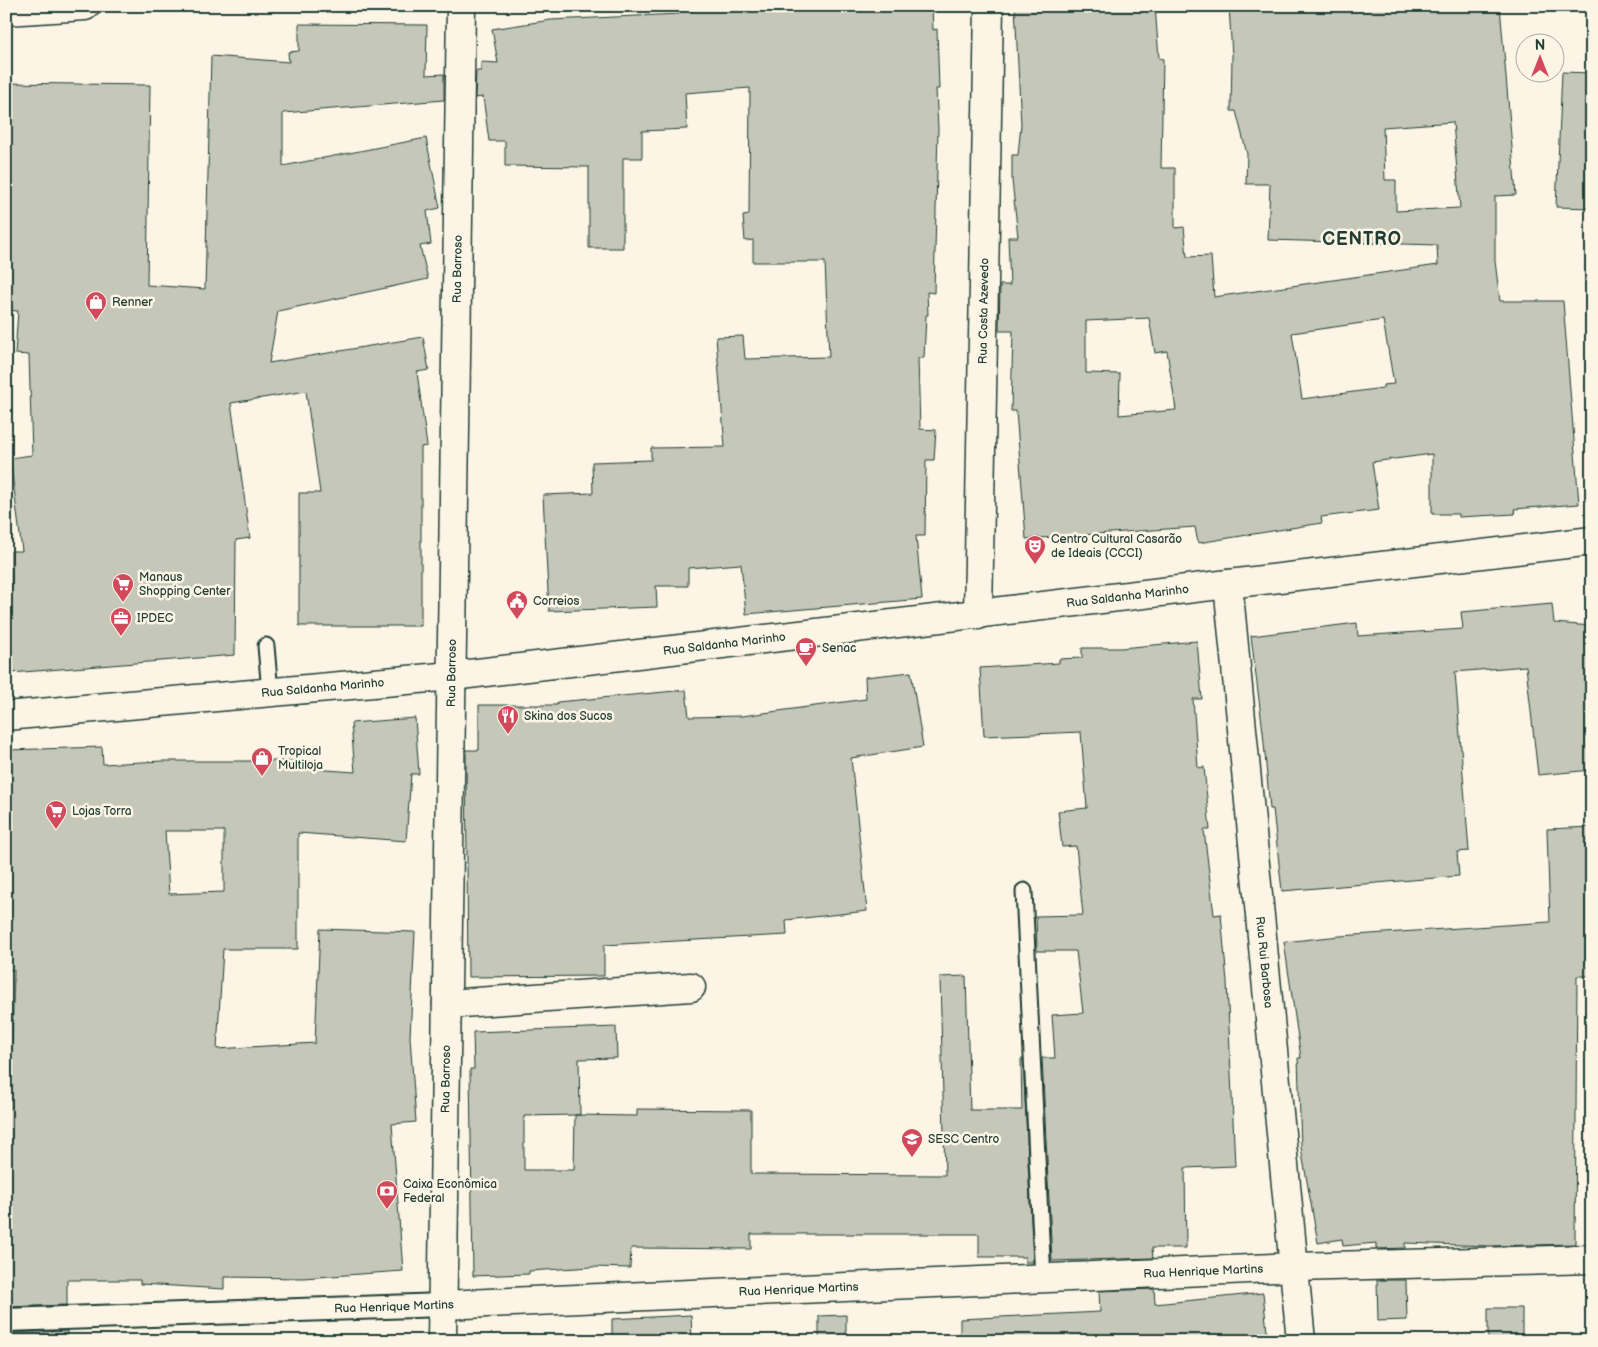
<svg xmlns="http://www.w3.org/2000/svg" width="1598" height="1347" font-family="'Balsamiq Sans',sans-serif">
<style>
.building{fill:#c5c7b9;stroke:#1f3d34;fill-rule:evenodd}
.lines{fill:none;stroke-linecap:round;stroke-linejoin:round}
.service-casing{stroke:#1f3d34;stroke-width:19}
.pedestrian-casing{stroke:#1f3d34;stroke-width:26}
.minor-casing{stroke:#1f3d34;stroke-width:31}
.service{stroke:#fcf5e5;stroke-width:15}
.pedestrian{stroke:#fcf5e5;stroke-width:22}
.minor{stroke:#fcf5e5;stroke-width:28}
.labels{text-anchor:middle;dominant-baseline:central;stroke-width:5;stroke-linejoin:round;paint-order:stroke}
.street-label{font-size:12px;fill:#1f3d34;stroke:#fcf5e5}
.poi-label{font-size:12px;fill:#1f3d34;stroke:#fcf5e5;text-anchor:start}
.district-label{font-size:18px;font-weight:bold;letter-spacing:1px;fill:#1f3d34;stroke:#fcf5e5}
</style>
<rect width="100%" height="100%" fill="#fcf5e5"/>
<filter id="ink" filterUnits="userSpaceOnUse"><feTurbulence type="fractalNoise" baseFrequency=".02" numOctaves="2"/><feDisplacementMap in="SourceGraphic" scale="10" xChannelSelector="R" yChannelSelector="G"/><feConvolveMatrix kernelMatrix="1 2 1 2 8 2 1 2 1" color-interpolation-filters="sRGB"/></filter>
<g filter="url(#ink)">
<!-- building -->
<path class="building" d="M 749,6 L 932,6 L 933,30 L 937,29 L 939,89 L 936,89 L 938,129 L 934,293 L 927,292 L 928,315 L 926,315 L 924,358 L 918,358 L 920,429 L 936,430 L 934,460 L 926,460 L 925,536 L 916,536 L 922,599 L 746,614 L 741,564 L 688,568 L 688,586 L 656,586 L 657,607 L 549,611 L 543,495 L 593,493 L 592,462 L 651,460 L 651,448 L 725,447 L 716,337 L 743,336 L 745,359 L 829,357 L 825,262 L 753,262 L 753,240 L 745,241 L 743,216 L 749,215 L 750,88 L 685,93 L 687,129 L 642,131 L 642,158 L 623,158 L 623,248 L 589,248 L 589,167 L 505,166 L 505,141 L 489,141 L 483,97 L 475,98 L 476,71 L 481,71 L 481,62 L 498,63 L 492,29 L 551,20 L 679,14 L 678,12 Z
M 1015,6 L 1155,6 L 1159,58 L 1163,59 L 1161,168 L 1175,168 L 1175,228 L 1184,227 L 1187,257 L 1211,256 L 1214,297 L 1438,265 L 1437,245 L 1268,240 L 1270,184 L 1246,184 L 1247,154 L 1236,111 L 1231,111 L 1232,56 L 1229,6 L 1500,6 L 1516,195 L 1495,196 L 1495,261 L 1500,301 L 1563,301 L 1579,504 L 1514,509 L 1515,514 L 1459,517 L 1459,514 L 1432,514 L 1432,454 L 1372,462 L 1379,510 L 1321,517 L 1322,523 L 1198,543 L 1195,527 L 1026,539 L 1016,411 L 1011,411 L 1013,331 L 999,331 L 1000,285 L 1010,285 L 1008,237 L 1018,237 L 1012,180 L 1012,155 L 1018,155 L 1021,125 ZM 1453,122 L 1460,208 L 1396,211 L 1396,180 L 1385,180 L 1383,127 ZM 1149,318 L 1155,353 L 1167,351 L 1176,410 L 1119,415 L 1120,374 L 1086,373 L 1086,321 ZM 1383,320 L 1394,384 L 1383,385 L 1383,388 L 1302,399 L 1292,333 Z
M 299,24 L 427,25 L 426,75 L 444,74 L 444,100 L 283,113 L 283,166 L 426,138 L 440,208 L 427,211 L 431,244 L 420,246 L 428,279 L 278,311 L 269,363 L 423,337 L 429,370 L 417,372 L 427,446 L 421,447 L 421,626 L 299,626 L 299,493 L 320,493 L 306,391 L 231,403 L 250,538 L 236,540 L 235,655 L 11,673 L 11,551 L 22,551 L 10,458 L 32,455 L 29,355 L 15,354 L 18,311 L 6,310 L 6,83 L 150,85 L 147,285 L 205,289 L 211,56 L 289,62 L 288,52 L 299,51 Z
M 1562,72 L 1592,73 L 1592,208 L 1556,207 Z
M 1552,604 L 1554,623 L 1592,626 L 1592,770 L 1538,775 L 1526,666 L 1455,672 L 1469,851 L 1457,852 L 1459,876 L 1282,891 L 1273,809 L 1270,809 L 1263,732 L 1251,636 L 1357,623 L 1358,636 L 1463,629 L 1461,612 Z
M 1197,641 L 1202,699 L 1193,699 L 1198,768 L 1204,767 L 1210,830 L 1204,830 L 1214,915 L 1221,914 L 1227,982 L 1235,1166 L 1185,1168 L 1186,1248 L 1152,1248 L 1153,1258 L 1052,1261 L 1042,1058 L 1055,1058 L 1052,1015 L 1083,1013 L 1076,951 L 1037,951 L 1036,916 L 1083,915 L 1076,846 L 1062,847 L 1058,811 L 1087,808 L 1081,732 L 984,736 L 980,668 L 1059,663 L 1059,659 L 1082,658 L 1082,648 L 1121,648 Z
M 911,672 L 923,747 L 851,758 L 867,911 L 786,920 L 787,935 L 604,945 L 604,976 L 468,977 L 466,750 L 479,750 L 479,705 L 557,705 L 557,702 L 686,690 L 689,717 L 742,716 L 866,699 L 865,677 Z
M 415,718 L 419,774 L 411,774 L 406,841 L 298,833 L 298,949 L 223,949 L 217,1049 L 315,1043 L 320,929 L 415,932 L 410,1037 L 416,1122 L 392,1124 L 403,1271 L 303,1278 L 224,1277 L 224,1289 L 140,1284 L 140,1280 L 67,1280 L 67,1305 L 6,1307 L 6,1109 L 10,1109 L 14,970 L 6,970 L 7,750 L 102,747 L 103,764 L 162,761 L 298,761 L 298,768 L 355,772 L 351,723 ZM 165,831 L 224,831 L 224,892 L 169,894 Z
M 1592,827 L 1592,976 L 1577,976 L 1575,1244 L 1489,1246 L 1405,1243 L 1405,1248 L 1376,1249 L 1376,1243 L 1343,1246 L 1342,1239 L 1318,1243 L 1301,1148 L 1298,1058 L 1301,1058 L 1284,942 L 1340,936 L 1550,922 L 1547,829 Z
M 966,976 L 970,1110 L 1022,1110 L 1021,1059 L 1023,1059 L 1033,1262 L 1025,1262 L 1025,1257 L 979,1257 L 979,1234 L 751,1234 L 751,1249 L 631,1248 L 630,1268 L 592,1267 L 529,1271 L 529,1274 L 473,1276 L 470,1069 L 474,1069 L 473,1032 L 616,1027 L 617,1058 L 579,1059 L 580,1115 L 575,1115 L 637,1116 L 637,1109 L 751,1110 L 751,1174 L 945,1175 L 940,977 ZM 575,1115 L 574,1170 L 524,1170 L 524,1116 Z
M 1377,1280 L 1406,1280 L 1407,1320 L 1378,1321 Z
M 1154,1289 L 1155,1304 L 1263,1293 L 1268,1341 L 960,1341 L 960,1319 L 1100,1312 L 1099,1291 Z
M 1488,1308 L 1522,1308 L 1522,1341 L 1488,1341 Z
M 691,1315 L 692,1341 L 612,1341 L 612,1319 Z
M 846,1315 L 846,1341 L 819,1341 L 819,1316 Z
M 67,1331 L 67,1341 L 6,1341 L 6,1333 Z"/>
<g class="lines">
<!-- service casing -->
<g class="service-casing">
<path id="service" d="M 266,646 L 270,692
M 1024,891 L 1043,1279"/>
</g>
<!-- pedestrian casing -->
<g class="pedestrian-casing">
<path id="pedestrian" d="M 6,1320 L 443,1305"/>
</g>
<!-- minor casing -->
<g class="minor-casing">
<g id="minor">
<path d="M 6,11 L 85,6"/>
<path id="s1" d="M 1228,584 L 1301,1341"/>
<path id="s2" d="M 978,615 L 989,6"/>
<path id="s3" d="M 6,716 L 452,676 L 1592,541"/>
<path d="M 447,1004 L 691,987"/>
<path id="s4" d="M 443,1305 L 1295,1267 L 1592,1259"/>
<path id="s5" d="M 442,1341 L 461,6"/>
</g>
</g>
<!-- service -->
<use href="#service" class="service"/>
<!-- pedestrian -->
<use href="#pedestrian" class="pedestrian"/>
<!-- minor -->
<use href="#minor" class="minor"/>
</g>
</g>
<!-- icons -->
<defs>
<g id="shop-pin" transform="scale(1.125)"><path d="M0 17L-7.5 6A9.5 9.5 0 1 1 7.5 6Z" fill="#d1495b" stroke="#fcf5e5"/><path d="M-5-2.5h2.3a2.7 3.5 0 0 1 5.4 0H5L5.5 6h-11ZM-1.5-2.5h3a1.5 2.3 0 0 0-3 0Z" fill="#fff"/></g>
<g id="theatre-pin" transform="scale(1.125)"><path d="M0 17L-7.5 6A9.5 9.5 0 1 1 7.5 6Z" fill="#d1495b" stroke="#fcf5e5"/><path d="M-5-5.5Q0-4 5-5.5V0Q5 5 0 6Q-5 5-5 0ZM-3.3-2.5H-1v1.5H-3.3ZM1-2.5H3.3v1.5H1ZM-2.8 1Q0 5.5 2.8 1Z" fill="#fff"/></g>
<g id="supermarket-pin" transform="scale(1.125)"><path d="M0 17L-7.5 6A9.5 9.5 0 1 1 7.5 6Z" fill="#d1495b" stroke="#fcf5e5"/><path d="M-6-5.5h2.5l.6 2H6L4.5 2H-2.5L-4.4-4H-6ZM-1.5 3.2a1.3 1.3 0 1 0 .1 0ZM3 3.2a1.3 1.3 0 1 0 .1 0Z" fill="#fff"/></g>
<g id="civic-pin" transform="scale(1.125)"><path d="M0 17L-7.5 6A9.5 9.5 0 1 1 7.5 6Z" fill="#d1495b" stroke="#fcf5e5"/><path d="M-.6-6.5H3V-4.5H.6V-3L4-1V1h2V6H-6V1h2V-1L-.6-3ZM-1.2 2.5V6h2.4V2.5Z" fill="#fff"/></g>
<g id="office-pin" transform="scale(1.125)"><path d="M0 17L-7.5 6A9.5 9.5 0 1 1 7.5 6Z" fill="#d1495b" stroke="#fcf5e5"/><path d="M-6-3h4V-5.5h4V-3h4V5H-6ZM-1-4.5V-3h2v-1.5ZM-6 0V1H6V0Z" fill="#fff"/></g>
<g id="cafe-pin" transform="scale(1.125)"><path d="M0 17L-7.5 6A9.5 9.5 0 1 1 7.5 6Z" fill="#d1495b" stroke="#fcf5e5"/><path d="M-5.5-4.5H6V0H3Q3 3.5 0 3.5H-2.5Q-5.5 3.5-5.5 0ZM3-3.2v2h1.7v-2ZM-6 4.5H4V6H-6Z" fill="#fff"/></g>
<g id="restaurant-pin" transform="scale(1.125)"><path d="M0 17L-7.5 6A9.5 9.5 0 1 1 7.5 6Z" fill="#d1495b" stroke="#fcf5e5"/><path d="M-5-6h1v4h1v-4h1v4h1v-4h1v5L-1.5 .5V6h-2V.5L-5-1ZM5-6V6H3V1.5H1.5Q1.5-4 5-6Z" fill="#fff"/></g>
<g id="school-pin" transform="scale(1.125)"><path d="M0 17L-7.5 6A9.5 9.5 0 1 1 7.5 6Z" fill="#d1495b" stroke="#fcf5e5"/><path d="M0-5L7-2L0 1L-7-2ZM-4 1L0 2.5L4 1V4Q0 6-4 4Z" fill="#fff"/></g>
<g id="bank-pin" transform="scale(1.125)"><path d="M0 17L-7.5 6A9.5 9.5 0 1 1 7.5 6Z" fill="#d1495b" stroke="#fcf5e5"/><path d="M-6-4H6V4H-6ZM0-2.3a2.3 2.3 0 1 0 0 4.6a2.3 2.3 0 1 0 0-4.6Z" fill="#fff"/></g>
</defs>
<g fill-rule="evenodd">
<use href="#shop-pin" x="96" y="302"/>
<use href="#theatre-pin" x="1035" y="546"/>
<use href="#supermarket-pin" x="123" y="584"/>
<use href="#civic-pin" x="517" y="601"/>
<use href="#office-pin" x="121" y="618"/>
<use href="#cafe-pin" x="806" y="648"/>
<use href="#restaurant-pin" x="508" y="716"/>
<use href="#shop-pin" x="262" y="758"/>
<use href="#supermarket-pin" x="56" y="811"/>
<use href="#school-pin" x="912" y="1139"/>
<use href="#bank-pin" x="387" y="1191"/>
</g>
<g class="labels">
<!-- street labels -->
<g class="street-label">
<text stroke="none"><textPath href="#s5" startOffset="1072">Rua Barroso</textPath></text>
<text stroke="none"><textPath href="#s2" startOffset="304">Rua Costa Azevedo</textPath></text>
<text stroke="none"><textPath href="#s3" startOffset="1128">Rua Saldanha Marinho</textPath></text>
<text stroke="none"><textPath href="#s3" startOffset="722">Rua Saldanha Marinho</textPath></text>
<text stroke="none"><textPath href="#s5" startOffset="668">Rua Barroso</textPath></text>
<text stroke="none"><textPath href="#s3" startOffset="318">Rua Saldanha Marinho</textPath></text>
<text stroke="none"><textPath href="#s1" startOffset="380">Rua Rui Barbosa</textPath></text>
<text stroke="none"><textPath href="#s5" startOffset="262">Rua Barroso</textPath></text>
<text stroke="none"><textPath href="#s4" startOffset="761">Rua Henrique Martins</textPath></text>
<text stroke="none"><textPath href="#s4" startOffset="356">Rua Henrique Martins</textPath></text>
<text transform="translate(394 1307) rotate(-2)">Rua Henrique Martins</text>
</g>
<!-- poi labels -->
<g class="poi-label">
<text x="112" y="302">Renner</text>
<text x="1051" y="539">Centro Cultural Casarão<tspan x="1051" dy="14">de Ideais (CCCI)</tspan></text>
<text x="139" y="577">Manaus<tspan x="139" dy="14">Shopping Center</tspan></text>
<text x="533" y="601">Correios</text>
<text x="137" y="618">IPDEC</text>
<text x="822" y="648">Senac</text>
<text x="524" y="716">Skina dos Sucos</text>
<text x="278" y="751">Tropical<tspan x="278" dy="14">Multiloja</tspan></text>
<text x="72" y="811">Lojas Torra</text>
<text x="928" y="1139">SESC Centro</text>
<text x="403" y="1184">Caixa Econômica<tspan x="403" dy="14">Federal</tspan></text>
</g>
<!-- district labels -->
<g class="district-label">
<text x="1362" y="239">CENTRO</text>
</g>
</g>
<!-- margin -->
<rect width="1598" height="1347" fill="none" stroke="#fcf5e5" stroke-width="25"/>
<rect x="12" y="12" width="1573" height="1322" fill="none" stroke="#1f3d34" stroke-width="2" filter="url(#ink)"/>
<!-- north arrow -->
<g transform="translate(1540 58)"><circle r="24" fill="#fcf5e5" stroke="#a4ab9e"/>
<path d="M0-4L9 19L0 12L-9 19Z" fill="#d1495b"/>
<text y="-8" font-size="14" font-weight="bold" text-anchor="middle" fill="#1f3d34">N</text>
</g>
</svg>
